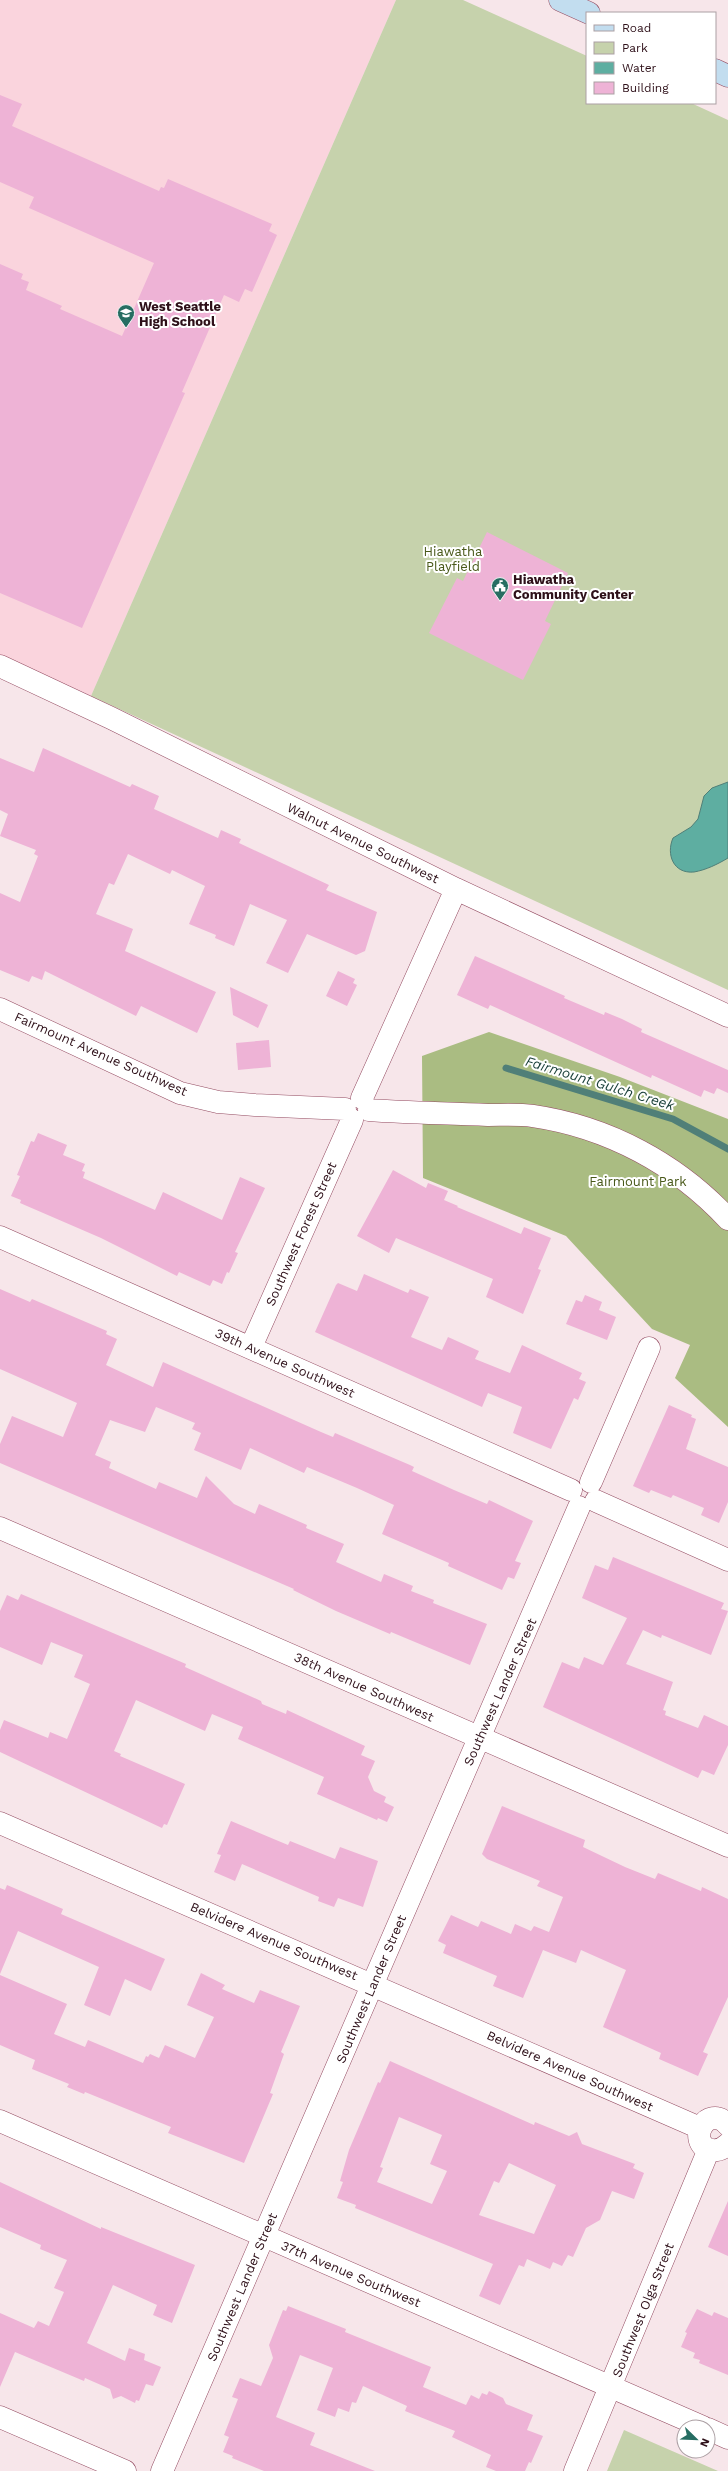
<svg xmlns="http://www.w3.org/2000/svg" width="728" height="2471" font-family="'Work Sans',sans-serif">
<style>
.built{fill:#fad4dd}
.green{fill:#c6d2ac}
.forest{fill:#aabc82}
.water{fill:#5eaea1;stroke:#507f78}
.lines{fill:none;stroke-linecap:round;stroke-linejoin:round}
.stream{stroke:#507f78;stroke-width:7}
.building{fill:#eeb3d6;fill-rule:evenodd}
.street-casing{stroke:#944c62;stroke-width:23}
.secondary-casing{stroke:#944c62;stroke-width:23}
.street{stroke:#fff;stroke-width:22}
.secondary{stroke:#c2ddef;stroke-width:22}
.labels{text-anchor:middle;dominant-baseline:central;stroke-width:4;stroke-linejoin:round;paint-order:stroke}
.poi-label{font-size:13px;font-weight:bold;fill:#2e1019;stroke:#fff;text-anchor:start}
.park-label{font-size:13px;fill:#49591a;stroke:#fff}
.street-label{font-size:13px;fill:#2e1019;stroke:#fff}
.water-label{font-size:14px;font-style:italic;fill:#193f39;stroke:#fff}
</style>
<rect width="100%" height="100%" fill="#f7e6ea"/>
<!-- built -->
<path class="built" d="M 0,0 L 396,0 L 91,696 L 0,656 Z"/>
<!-- green -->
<path class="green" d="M 396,0 L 463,0 L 587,56 L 587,103 L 691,103 L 728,120 L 728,990 L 91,696 Z
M 624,2430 L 718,2471 L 607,2471 Z"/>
<!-- forest -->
<path class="forest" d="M 489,1032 L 620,1077 L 728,1119 L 728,1427 L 675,1378 L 690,1345 L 652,1329 L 566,1236 L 423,1178 L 422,1056 Z"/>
<!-- water -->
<path class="water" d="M 728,782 L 728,858 C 718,864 706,870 694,872 C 673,874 666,854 673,838 L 691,827 L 698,819 L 704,796 L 712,788 Z"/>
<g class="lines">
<!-- stream -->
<path class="stream" d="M 506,1068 L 673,1119 L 728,1149"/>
</g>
<!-- building -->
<path class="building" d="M 0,95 L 22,104 L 12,126 L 159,191 L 161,187 L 164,188 L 168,179 L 272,224 L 269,231 L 277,235 L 252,292 L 245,289 L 239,302 L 224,295 L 182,392 L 185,393 L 82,628 L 0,593 L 0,264 L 23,274 L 21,279 L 29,282 L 26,290 L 62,306 L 60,309 L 122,336 L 154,263 L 29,208 L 34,197 L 0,182 Z
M 487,532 L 568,573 L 545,621 L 551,624 L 523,680 L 429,633 L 457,578 L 463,581 Z
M 43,748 L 130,787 L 132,784 L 159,796 L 154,809 L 218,838 L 221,830 L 241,839 L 239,843 L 329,885 L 326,890 L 377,912 L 365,951 L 356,955 L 307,934 L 288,973 L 266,963 L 287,920 L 250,904 L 234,946 L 215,938 L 216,935 L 189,924 L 205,886 L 172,870 L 170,874 L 128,854 L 114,885 L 109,883 L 96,914 L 133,929 L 125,951 L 216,992 L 197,1033 L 141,1006 L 136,1016 L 45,971 L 42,980 L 32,976 L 29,982 L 0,970 L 0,893 L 20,902 L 38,856 L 34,854 L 36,850 L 0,836 L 8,814 L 0,810 L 0,758 L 34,772 Z
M 475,956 L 565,996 L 564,998 L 604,1015 L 605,1012 L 622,1019 L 642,1029 L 641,1032 L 728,1070 L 728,1093 L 717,1088 L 714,1094 L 704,1090 L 701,1097 L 652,1075 L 651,1078 L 490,1005 L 488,1009 L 457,995 Z
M 338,971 L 355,979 L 353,983 L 357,985 L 347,1006 L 326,996 Z
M 230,987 L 268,1005 L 258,1028 L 233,1015 Z
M 269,1040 L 271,1067 L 238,1070 L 236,1043 Z
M 38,1133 L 67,1145 L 63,1155 L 85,1164 L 82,1171 L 85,1172 L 83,1178 L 155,1210 L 163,1192 L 222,1220 L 240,1177 L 265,1188 L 235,1252 L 238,1253 L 229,1273 L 227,1272 L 222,1284 L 213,1280 L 210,1286 L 179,1272 L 177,1276 L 101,1238 L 20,1203 L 21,1200 L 11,1196 L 20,1176 L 17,1175 L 31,1141 L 34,1142 Z
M 393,1170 L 426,1188 L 428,1183 L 448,1191 L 444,1200 L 458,1206 L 457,1207 L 521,1234 L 524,1227 L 551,1238 L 538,1269 L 541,1270 L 523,1314 L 486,1297 L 493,1279 L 396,1238 L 389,1253 L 357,1236 Z
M 364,1274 L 408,1293 L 410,1289 L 429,1297 L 411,1337 L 442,1350 L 448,1337 L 479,1351 L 475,1359 L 510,1373 L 522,1345 L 582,1373 L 579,1379 L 586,1382 L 578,1400 L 574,1398 L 551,1449 L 513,1433 L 522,1407 L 488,1393 L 482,1407 L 315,1332 L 336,1285 L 338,1283 L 357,1291 Z
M 0,1289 L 30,1302 L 32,1299 L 107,1331 L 106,1334 L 117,1339 L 106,1365 L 153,1387 L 163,1362 L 321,1432 L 333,1437 L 335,1433 L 410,1465 L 414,1467 L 412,1471 L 454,1490 L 487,1504 L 489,1500 L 533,1521 L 515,1561 L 521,1563 L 514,1579 L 508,1577 L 502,1590 L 448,1566 L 449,1563 L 382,1534 L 394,1505 L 357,1488 L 307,1467 L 304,1473 L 250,1448 L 241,1470 L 194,1450 L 201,1433 L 192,1429 L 195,1423 L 156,1407 L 145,1432 L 110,1420 L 95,1455 L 111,1462 L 109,1468 L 156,1489 L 159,1482 L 197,1498 L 206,1476 L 234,1504 L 255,1514 L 259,1504 L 307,1525 L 306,1528 L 344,1544 L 336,1562 L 381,1582 L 384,1574 L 413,1586 L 411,1591 L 434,1600 L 433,1603 L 487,1624 L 470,1665 L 391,1632 L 390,1634 L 336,1611 L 293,1590 L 294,1589 L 0,1463 L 0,1444 L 12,1416 L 63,1437 L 77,1403 L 0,1369 Z
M 585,1295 L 602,1302 L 599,1310 L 616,1317 L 607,1340 L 566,1324 L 576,1300 L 582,1302 Z
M 669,1405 L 692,1415 L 691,1417 L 696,1419 L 686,1449 L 728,1467 L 728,1502 L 719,1523 L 701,1515 L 704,1508 L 673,1495 L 671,1498 L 651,1490 L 649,1493 L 633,1486 Z
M 613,1557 L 724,1603 L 721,1609 L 728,1611 L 711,1655 L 662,1635 L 661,1638 L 643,1630 L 626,1664 L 673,1682 L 663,1710 L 666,1711 L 665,1715 L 698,1728 L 704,1715 L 728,1726 L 728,1745 L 714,1775 L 702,1770 L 698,1778 L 543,1707 L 562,1662 L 579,1669 L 584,1657 L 603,1665 L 627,1618 L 582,1598 L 595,1565 L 608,1570 Z
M 21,1594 L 186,1664 L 185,1667 L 261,1701 L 262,1704 L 286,1714 L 287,1710 L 365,1746 L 361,1755 L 375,1761 L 368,1777 L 374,1791 L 386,1797 L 384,1802 L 394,1807 L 387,1822 L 378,1818 L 377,1820 L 317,1794 L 324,1777 L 238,1739 L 243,1727 L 212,1714 L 205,1731 L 136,1700 L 114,1751 L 121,1754 L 120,1756 L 185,1784 L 167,1825 L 164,1824 L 162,1828 L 0,1752 L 0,1730 L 4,1720 L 48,1738 L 50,1732 L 67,1739 L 90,1684 L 74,1677 L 83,1655 L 51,1642 L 42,1665 L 0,1647 L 0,1611 L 7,1595 L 18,1600 Z
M 502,1806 L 585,1840 L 583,1847 L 625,1867 L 655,1879 L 658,1873 L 701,1891 L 702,1887 L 728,1899 L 728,1997 L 703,2052 L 708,2054 L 698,2076 L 659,2059 L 661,2053 L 603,2027 L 626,1970 L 581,1950 L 576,1963 L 543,1950 L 523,1998 L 493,1986 L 497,1976 L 443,1953 L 446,1945 L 438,1941 L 451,1915 L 478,1927 L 481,1921 L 511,1934 L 515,1924 L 531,1931 L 534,1926 L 549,1932 L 563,1897 L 537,1886 L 540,1881 L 487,1859 L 482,1854 Z
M 231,1821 L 288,1845 L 290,1841 L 335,1859 L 340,1847 L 378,1861 L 363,1907 L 338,1898 L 334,1907 L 318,1901 L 319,1897 L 242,1864 L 235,1881 L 214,1872 L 221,1855 L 217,1854 Z
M 7,1885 L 63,1909 L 61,1914 L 165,1959 L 151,1991 L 125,1979 L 110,2016 L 84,2005 L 99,1967 L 18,1931 L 0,1974 L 0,1888 L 5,1890 Z
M 201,1973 L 225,1985 L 222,1989 L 254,2003 L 260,1990 L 300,2006 L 281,2052 L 284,2054 L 270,2093 L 273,2094 L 244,2163 L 168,2133 L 171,2127 L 85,2092 L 84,2094 L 67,2087 L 69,2084 L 32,2069 L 35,2060 L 0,2045 L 0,1975 L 67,2004 L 54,2034 L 85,2047 L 88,2040 L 143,2063 L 146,2056 L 148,2057 L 150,2054 L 159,2058 L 165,2045 L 195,2058 L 214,2017 L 187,2005 Z
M 390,2061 L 534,2125 L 535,2122 L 569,2136 L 577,2132 L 582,2144 L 635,2164 L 633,2168 L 644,2173 L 634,2199 L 612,2191 L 600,2220 L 586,2228 L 573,2257 L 568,2255 L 562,2266 L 553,2262 L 550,2269 L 527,2259 L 524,2267 L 519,2265 L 500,2305 L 479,2296 L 493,2264 L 355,2208 L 356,2205 L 337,2198 L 343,2182 L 340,2181 L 349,2150 L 378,2082 L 380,2083 ZM 399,2117 L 442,2135 L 430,2164 L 447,2171 L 432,2204 L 377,2182 L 383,2168 L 380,2167 ZM 509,2163 L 556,2185 L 534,2234 L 479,2215 L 494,2181 L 499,2183 Z
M 0,2182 L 101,2229 L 101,2227 L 195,2265 L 172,2323 L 153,2315 L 157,2305 L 113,2285 L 87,2343 L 125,2361 L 129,2348 L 145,2354 L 144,2360 L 161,2367 L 153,2386 L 146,2384 L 139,2401 L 136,2400 L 135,2403 L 121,2396 L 113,2399 L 110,2389 L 85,2378 L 84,2381 L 15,2352 L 0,2387 L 0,2313 L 34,2328 L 38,2321 L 49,2326 L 64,2292 L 54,2288 L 67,2260 L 40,2249 L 41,2245 L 0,2227 Z
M 728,2201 L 728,2256 L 708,2247 Z
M 288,2306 L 346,2329 L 345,2332 L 431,2367 L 423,2387 L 466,2405 L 471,2395 L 479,2399 L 482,2393 L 487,2395 L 489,2391 L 503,2398 L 506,2404 L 533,2415 L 527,2430 L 543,2436 L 531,2463 L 529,2462 L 525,2471 L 496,2471 L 486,2467 L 491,2455 L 452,2437 L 455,2431 L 405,2411 L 407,2406 L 363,2386 L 356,2403 L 352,2402 L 349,2412 L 338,2408 L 335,2417 L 317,2410 L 333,2368 L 300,2355 L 276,2417 L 315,2433 L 310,2445 L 375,2471 L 264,2471 L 232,2458 L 233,2456 L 223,2452 L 229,2437 L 224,2435 L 238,2399 L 232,2397 L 240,2378 L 261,2386 L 273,2358 L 269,2345 L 283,2310 L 286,2311 Z
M 697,2309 L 712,2316 L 714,2312 L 728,2318 L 728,2375 L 699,2363 L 700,2360 L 693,2358 L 695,2353 L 681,2347 L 687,2333 L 685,2332 Z"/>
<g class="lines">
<!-- street casing -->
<g class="street-casing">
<path id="street" d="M 0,666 L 111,718 L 456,889 L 728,1016
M 0,1009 L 180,1093 L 218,1102 L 255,1105 L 345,1109
M 362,1098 L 456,889
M 369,1110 C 409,1113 448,1113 488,1115 C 503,1115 518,1114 533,1116 C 608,1127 677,1164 728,1219
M 0,1237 L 571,1490
M 251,1347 L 352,1120
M 591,1482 L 649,1348
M 596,1501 L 728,1560
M 0,1528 L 728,1846
M 0,1823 L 700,2128
M 0,2121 L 703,2427
M 728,2125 C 707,2102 685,2143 711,2150 C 717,2151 723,2149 728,2144
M 0,2417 L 125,2471
M 708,2429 L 728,2438
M 162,2471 L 579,1507
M 575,2471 L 709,2149"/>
</g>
<!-- secondary casing -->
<g class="secondary-casing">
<path id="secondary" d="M 560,0 L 589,13
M 715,70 L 728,76"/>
</g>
<!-- street -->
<use href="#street" class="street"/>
<!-- secondary -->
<use href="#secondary" class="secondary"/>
</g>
<!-- icons -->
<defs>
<g id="school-pin" transform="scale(0.9)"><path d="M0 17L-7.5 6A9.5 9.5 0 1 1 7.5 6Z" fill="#266d62" stroke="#fff"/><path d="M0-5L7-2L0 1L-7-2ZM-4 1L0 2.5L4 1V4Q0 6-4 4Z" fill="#fff"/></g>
<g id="civic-pin" transform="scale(0.9)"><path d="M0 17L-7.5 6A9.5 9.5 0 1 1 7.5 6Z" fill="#266d62" stroke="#fff"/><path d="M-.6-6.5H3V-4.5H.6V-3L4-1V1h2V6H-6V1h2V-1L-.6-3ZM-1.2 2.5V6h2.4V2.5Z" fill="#fff"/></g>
</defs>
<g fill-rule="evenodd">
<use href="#school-pin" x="126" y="313"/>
<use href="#civic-pin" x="500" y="586"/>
</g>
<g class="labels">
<!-- poi labels -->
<g class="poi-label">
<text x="139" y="306">West Seattle<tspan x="139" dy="15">High School</tspan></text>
<text x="513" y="579">Hiawatha<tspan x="513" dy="15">Community Center</tspan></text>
</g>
<!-- park labels -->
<g class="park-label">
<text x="453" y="551">Hiawatha<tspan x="453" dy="15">Playfield</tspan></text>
<text x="638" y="1181">Fairmount Park</text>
</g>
<!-- street labels -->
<g class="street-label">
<text transform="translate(363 843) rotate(26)">Walnut Avenue Southwest</text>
<text transform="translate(101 1054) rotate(24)">Fairmount Avenue Southwest</text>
<text transform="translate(301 1234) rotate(-66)">Southwest Forest Street</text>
<text transform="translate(285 1363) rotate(24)">39th Avenue Southwest</text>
<text transform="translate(364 1687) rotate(24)">38th Avenue Southwest</text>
<text transform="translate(500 1692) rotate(-66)">Southwest Lander Street</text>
<text transform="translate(274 1941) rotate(23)">Belvidere Avenue Southwest</text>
<text transform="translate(371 1989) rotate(-67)">Southwest Lander Street</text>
<text transform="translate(570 2071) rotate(24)">Belvidere Avenue Southwest</text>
<text transform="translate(351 2274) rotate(23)">37th Avenue Southwest</text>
<text transform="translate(242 2287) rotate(-67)">Southwest Lander Street</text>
<text transform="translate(643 2310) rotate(-68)">Southwest Olga Street</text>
</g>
<!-- water labels -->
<g class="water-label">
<text transform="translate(600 1083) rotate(17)">Fairmount Gulch Creek</text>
</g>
</g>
<!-- legend -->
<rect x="586" y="12" width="130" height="92" fill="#ffffff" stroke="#ab9fa3"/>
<rect x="594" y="25" width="20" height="6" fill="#c2ddef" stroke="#ab9fa3"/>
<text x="622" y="32" font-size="12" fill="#2e1019">Road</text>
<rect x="594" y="42" width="20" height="12" fill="#c6d2ac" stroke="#ab9fa3"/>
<text x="622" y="52" font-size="12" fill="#2e1019">Park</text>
<rect x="594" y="62" width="20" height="12" fill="#5eaea1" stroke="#ab9fa3"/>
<text x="622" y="72" font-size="12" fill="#2e1019">Water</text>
<rect x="594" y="82" width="20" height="12" fill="#eeb3d6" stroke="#ab9fa3"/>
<text x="622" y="92" font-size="12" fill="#2e1019">Building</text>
<!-- north arrow -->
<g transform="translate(696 2439) rotate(113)"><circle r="19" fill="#ffffff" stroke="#ab9fa3"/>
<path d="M0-3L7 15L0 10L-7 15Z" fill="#266d62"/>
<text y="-6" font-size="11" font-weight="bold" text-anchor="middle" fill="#2e1019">N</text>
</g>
</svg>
